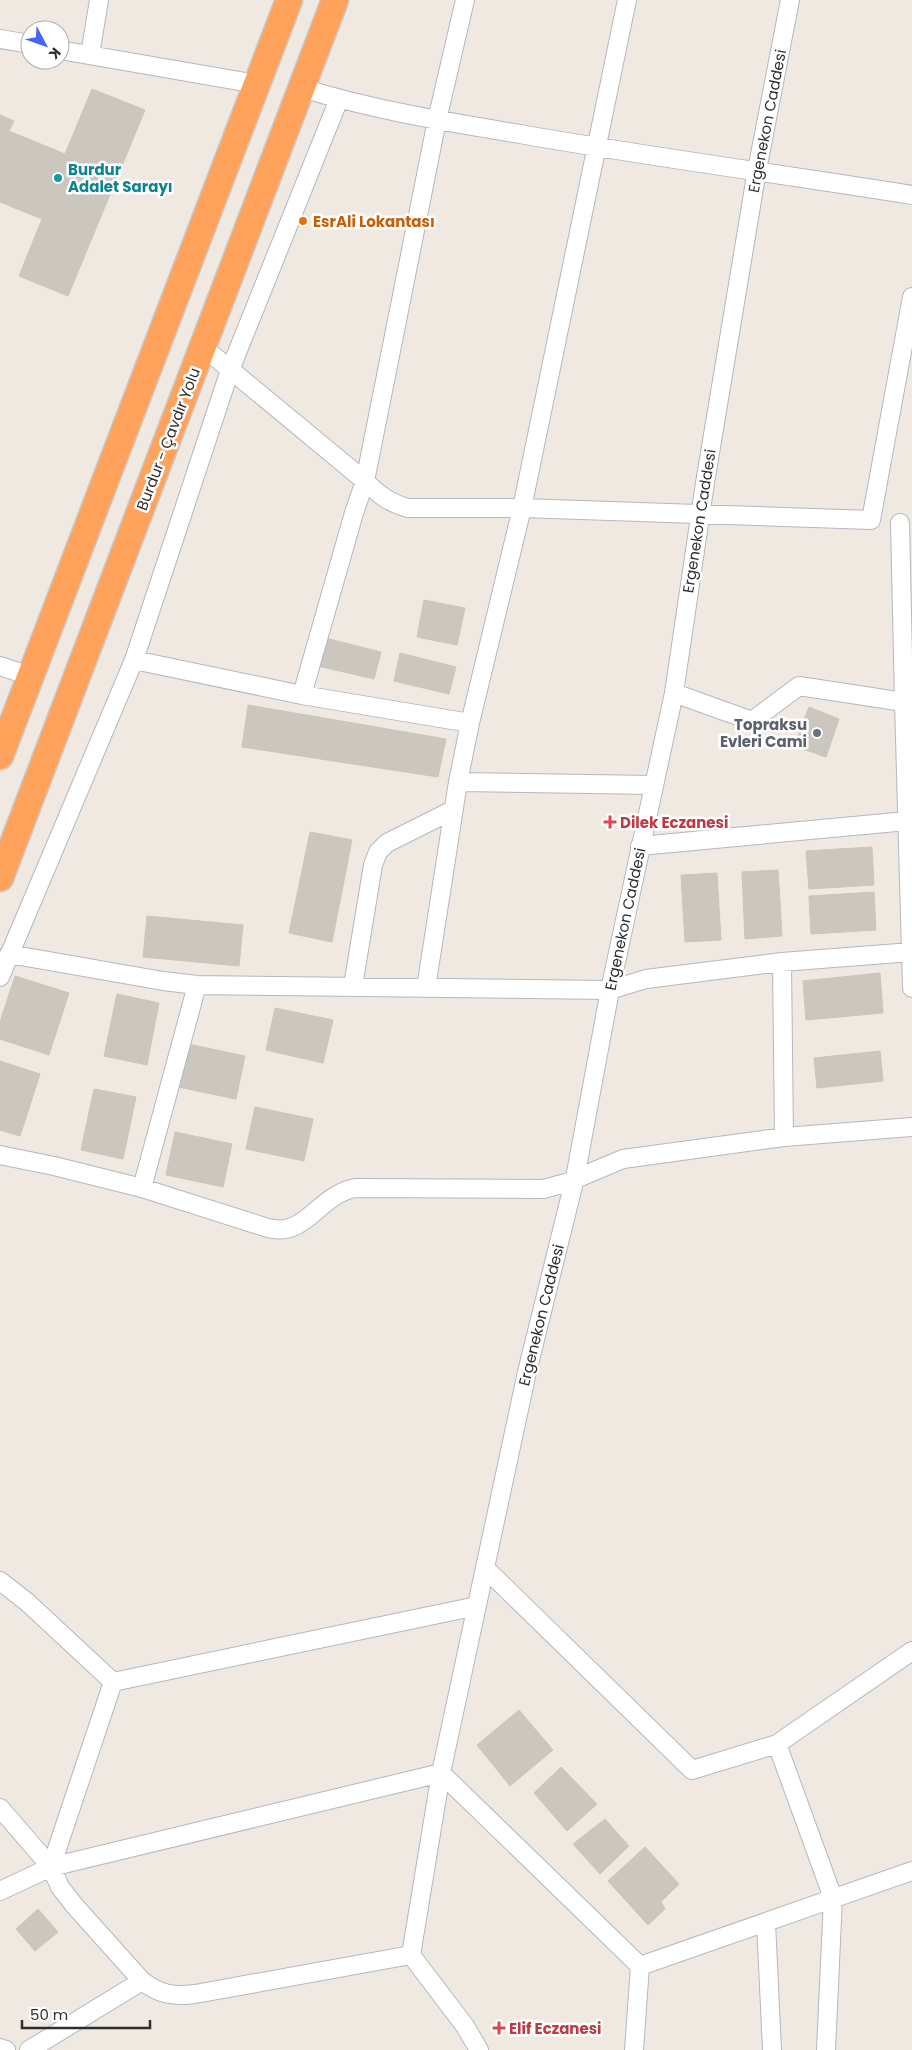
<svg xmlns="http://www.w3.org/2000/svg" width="912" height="2050" font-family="Poppins,sans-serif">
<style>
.building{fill:#cbc7bf;stroke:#cbc5ba}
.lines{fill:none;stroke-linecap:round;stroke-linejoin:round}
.minor-casing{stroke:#b4b7c1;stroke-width:20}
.highway-casing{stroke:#c9c9c9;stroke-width:29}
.minor{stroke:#fff;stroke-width:18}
.highway{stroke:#ffa35c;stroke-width:26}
.culture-dot{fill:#0f9aa8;stroke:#fff;stroke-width:2}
.food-dot{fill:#e8710a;stroke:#fff;stroke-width:2}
.worship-dot{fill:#6b7280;stroke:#fff;stroke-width:2}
.health-dot{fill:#e0444e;stroke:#fff;stroke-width:2}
.labels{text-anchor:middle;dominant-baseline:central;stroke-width:5;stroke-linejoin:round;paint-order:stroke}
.street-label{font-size:15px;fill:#2e2e2e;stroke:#fff}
.culture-label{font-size:15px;font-weight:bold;fill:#0d838f;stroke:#fff;text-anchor:start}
.food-label{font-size:15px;font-weight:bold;fill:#c56008;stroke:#fff;text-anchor:start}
.worship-label{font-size:15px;font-weight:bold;fill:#5b616d;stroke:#fff;text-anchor:end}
.health-label{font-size:15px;font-weight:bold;fill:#be3a42;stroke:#fff;text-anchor:start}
</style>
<rect width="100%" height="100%" fill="#efe9e1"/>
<!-- building -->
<path class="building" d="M 92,89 L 145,110 L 68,296 L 19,276 L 42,219 L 0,202 L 0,115 L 14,121 L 9,131 L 65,154 Z
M 424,600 L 465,608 L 457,645 L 417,637 Z
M 325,638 L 381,652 L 374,679 L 318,666 Z
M 400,653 L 456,667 L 449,694 L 394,681 Z
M 248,705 L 446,739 L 438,777 L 242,747 Z
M 809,707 L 839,719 L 826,757 L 794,746 Z
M 310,832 L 352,840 L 332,942 L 289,933 Z
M 872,847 L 874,885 L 809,889 L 806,851 Z
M 778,870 L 782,936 L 745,939 L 742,872 Z
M 717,873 L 721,940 L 685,942 L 681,875 Z
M 874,892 L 876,930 L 811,934 L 809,896 Z
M 147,916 L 243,925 L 239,966 L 143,957 Z
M 880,973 L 883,1013 L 806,1020 L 803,981 Z
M 15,976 L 69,993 L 49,1055 L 0,1039 L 0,1022 Z
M 117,994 L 159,1003 L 147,1065 L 104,1056 Z
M 275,1008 L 333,1020 L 323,1063 L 266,1050 Z
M 188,1044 L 245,1056 L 236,1099 L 178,1087 Z
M 880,1051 L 883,1081 L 817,1088 L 814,1058 Z
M 0,1061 L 40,1074 L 20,1136 L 0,1130 Z
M 94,1089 L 136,1097 L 123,1159 L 81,1150 Z
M 255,1107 L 313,1119 L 304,1161 L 246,1149 Z
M 175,1132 L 232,1144 L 223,1187 L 166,1175 Z
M 519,1710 L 553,1750 L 510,1786 L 477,1745 Z
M 561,1767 L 597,1804 L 567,1831 L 534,1793 Z
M 605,1819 L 629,1846 L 600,1874 L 573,1844 Z
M 645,1847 L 679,1884 L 661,1902 L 665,1909 L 648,1925 L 608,1881 Z
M 38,1909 L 58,1932 L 35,1951 L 16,1929 Z"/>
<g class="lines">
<!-- minor casing -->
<g class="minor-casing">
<path id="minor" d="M 0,39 L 30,44
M 60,50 L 256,84
M 90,55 L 99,0
M 302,88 C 373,110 447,122 520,134 C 650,157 781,174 912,195
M 203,347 L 365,481 C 378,494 389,503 408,508 L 522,508 L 871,520 L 912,297
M 900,523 L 904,702 L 912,702
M 134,660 L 302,695 L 470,723
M 0,666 L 30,676
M 674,693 L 752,721 L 799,686 L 904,702 L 912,988
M 302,695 L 354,513 L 365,481 L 437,120 L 465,0
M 458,782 L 654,785
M 640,846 L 907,821
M 9,954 L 163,981 L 197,985 L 610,990 L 646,979 L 782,962 L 912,952
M 782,962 L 784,1137
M 0,977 L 134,660 L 230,370 L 339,99
M 353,986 L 373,865 L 378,852 L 387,843 L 453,810
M 426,988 L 458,782 L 470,723 L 522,508 L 627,0
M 0,1155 L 54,1166 L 142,1188 L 268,1228 C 306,1238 318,1195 355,1188 L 543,1189 L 566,1183 L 623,1159 L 784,1137 L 912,1127
M 142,1188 L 197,985
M 485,1568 L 692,1770 L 777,1744
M 0,1581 L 27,1602 L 113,1682 L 51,1867
M 113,1682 L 477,1606
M 441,1773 L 640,1966 L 634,2050
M 0,1808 L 51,1867 L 60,1887 L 74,1905 L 142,1981 C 159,1994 173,1997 195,1994 L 411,1955
M 0,1891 L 51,1867 L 441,1773
M 766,1922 L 772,2050
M 640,1966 L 912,1871
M 0,2048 L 6,2050
M 29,2050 L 142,1981
M 479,2050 L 465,2026 L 411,1955 L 441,1773 L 527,1372 L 575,1178 L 610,990 L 674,693 L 705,483 L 757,170 L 790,0
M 826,2050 L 833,1898 L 777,1744 L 912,1651"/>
</g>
<!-- highway casing -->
<g class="highway-casing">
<path id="highway" d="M 0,756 L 289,0
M 0,878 L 335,0"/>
</g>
<!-- minor -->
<use href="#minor" class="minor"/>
<!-- highway -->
<use href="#highway" class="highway"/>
</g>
<!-- markers -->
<circle class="culture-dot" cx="58" cy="178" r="5"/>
<circle class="food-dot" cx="303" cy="221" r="5"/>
<circle class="worship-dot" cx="817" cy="733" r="5"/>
<g class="health-dot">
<path d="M607.5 814.5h5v5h5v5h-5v5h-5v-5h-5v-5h5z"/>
<path d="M496.5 2020.5h5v5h5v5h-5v5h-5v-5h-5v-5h5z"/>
</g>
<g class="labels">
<!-- street labels -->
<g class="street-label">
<text transform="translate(767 121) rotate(-79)">Ergenekon Caddesi</text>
<text transform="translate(168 439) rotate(-69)">Burdur - Çavdır Yolu</text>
<text transform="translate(699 521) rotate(-81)">Ergenekon Caddesi</text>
<text transform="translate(625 919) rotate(-78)">Ergenekon Caddesi</text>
<text transform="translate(541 1315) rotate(-76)">Ergenekon Caddesi</text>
</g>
<!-- culture labels -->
<g class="culture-label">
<text x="68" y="169">Burdur<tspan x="68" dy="17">Adalet Sarayı</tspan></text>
</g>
<!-- food labels -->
<g class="food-label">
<text x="313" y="221">EsrAli Lokantası</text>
</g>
<!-- worship labels -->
<g class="worship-label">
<text x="807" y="724">Topraksu<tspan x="807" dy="17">Evleri Cami</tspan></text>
</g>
<!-- health labels -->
<g class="health-label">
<text x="620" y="822">Dilek Eczanesi</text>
<text x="509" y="2028">Elif Eczanesi</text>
</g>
</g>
<!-- north arrow -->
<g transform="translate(45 45) rotate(131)"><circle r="24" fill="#ffffff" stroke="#ababab"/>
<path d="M0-4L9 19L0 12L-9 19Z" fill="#4264fb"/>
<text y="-8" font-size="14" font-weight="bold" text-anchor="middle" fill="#2e2e2e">K</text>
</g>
<!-- scale -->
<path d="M22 2020v8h128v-8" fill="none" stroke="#2e2e2e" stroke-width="2.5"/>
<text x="30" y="2020" font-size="15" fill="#2e2e2e" stroke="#ffffff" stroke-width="4" paint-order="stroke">50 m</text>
</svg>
